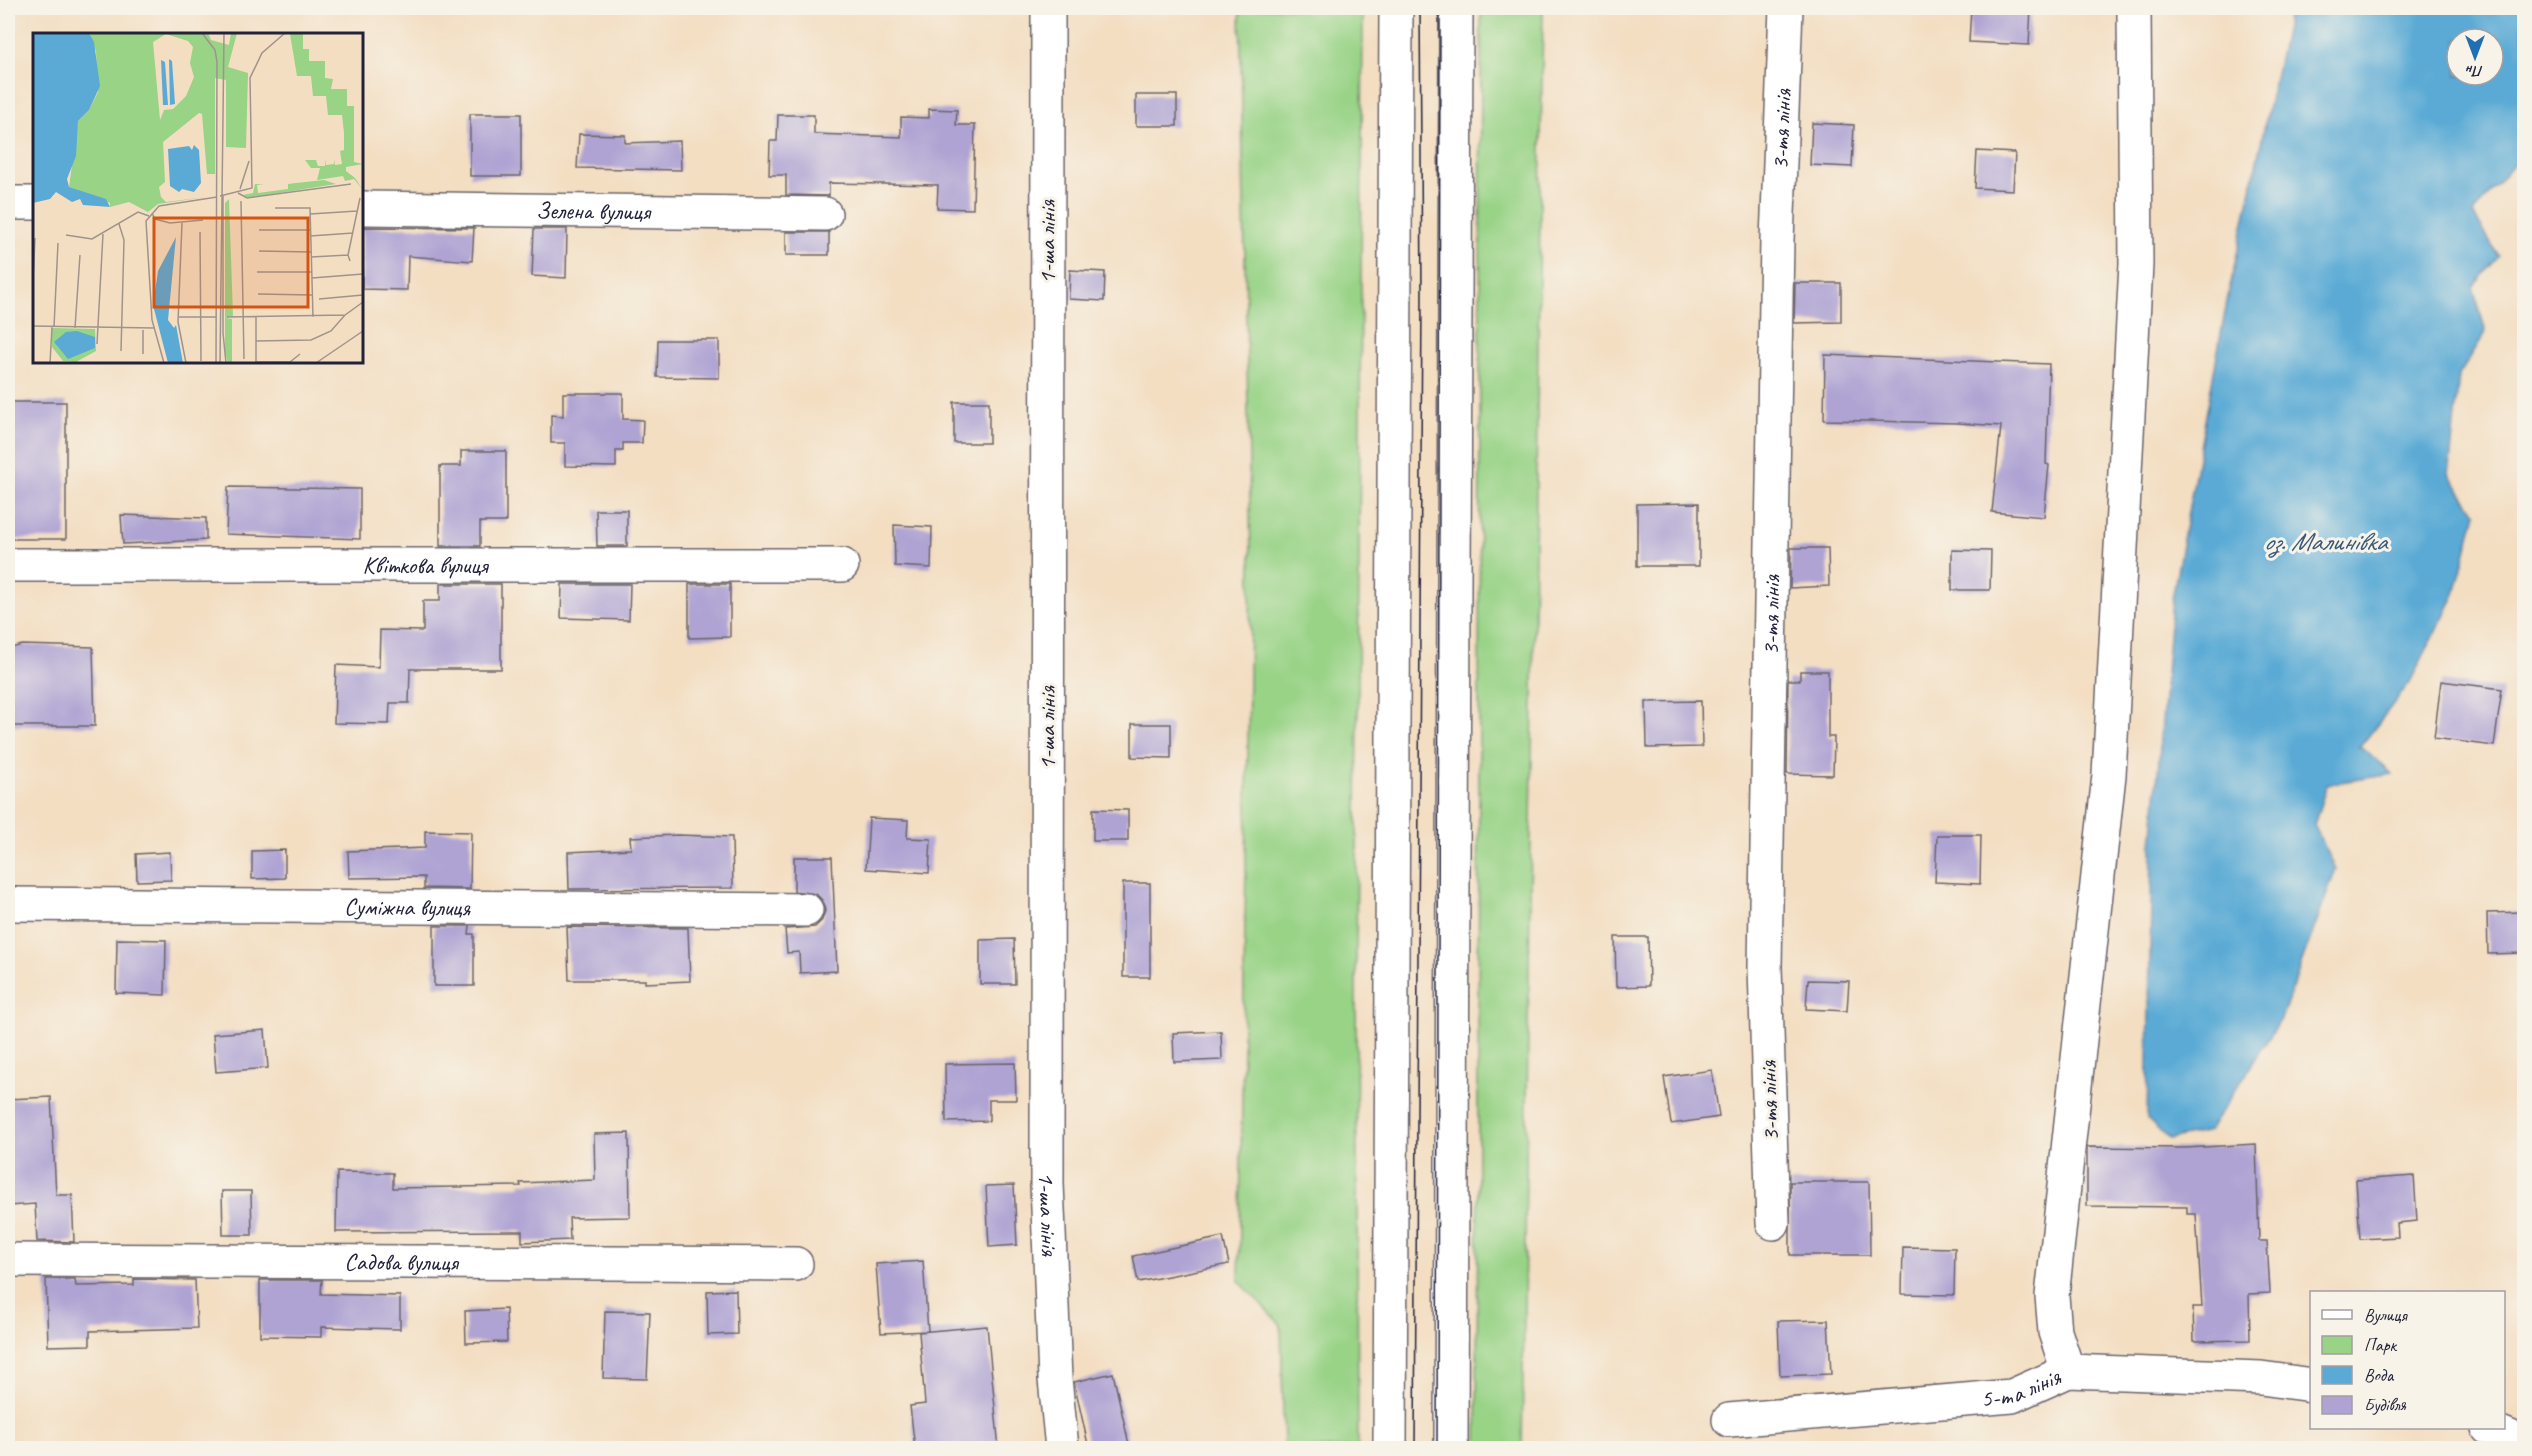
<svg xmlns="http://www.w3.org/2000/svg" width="2532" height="1456" font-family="Caveat,sans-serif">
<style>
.green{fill:#98d386;stroke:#5d7a60;stroke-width:1.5}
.water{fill:#5aaad5;stroke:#3e6688;stroke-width:1.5;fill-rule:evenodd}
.building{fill:#aea3d3}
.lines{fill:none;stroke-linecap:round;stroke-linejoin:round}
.minor-casing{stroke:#6b646a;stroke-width:36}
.secondary-casing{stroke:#6b646a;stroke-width:36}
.minor{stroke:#fff;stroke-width:33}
.secondary{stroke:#fff;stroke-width:33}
.tram{stroke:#22223b;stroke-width:1.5}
.labels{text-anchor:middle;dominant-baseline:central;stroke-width:6;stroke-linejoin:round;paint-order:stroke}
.street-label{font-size:24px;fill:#22223b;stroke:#f7f3e8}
.water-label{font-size:26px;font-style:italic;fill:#385879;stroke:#f7f3e8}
.inset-road{fill:none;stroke:#9f938c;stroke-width:1.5}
.view{fill:#d45411;fill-opacity:0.15;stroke:#d45411;stroke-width:3}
.inset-edge{fill:none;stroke:#22223b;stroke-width:3}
</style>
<rect width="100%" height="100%" fill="#f7f3e8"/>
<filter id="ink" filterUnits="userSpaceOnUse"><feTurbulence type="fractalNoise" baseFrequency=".0167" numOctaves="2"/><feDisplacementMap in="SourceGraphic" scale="12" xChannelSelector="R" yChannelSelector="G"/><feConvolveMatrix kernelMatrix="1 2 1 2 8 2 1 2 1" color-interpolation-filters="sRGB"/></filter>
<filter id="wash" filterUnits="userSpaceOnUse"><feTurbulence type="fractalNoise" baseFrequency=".008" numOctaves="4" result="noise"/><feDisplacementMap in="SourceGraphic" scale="24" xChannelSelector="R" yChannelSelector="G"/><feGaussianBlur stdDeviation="1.35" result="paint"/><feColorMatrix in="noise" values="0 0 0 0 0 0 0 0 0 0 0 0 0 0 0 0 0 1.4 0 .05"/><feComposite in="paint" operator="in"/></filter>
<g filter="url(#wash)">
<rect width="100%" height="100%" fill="#f3dec2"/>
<!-- green -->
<path class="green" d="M 1240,8 L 1363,8 L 1356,974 L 1358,1448 L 1284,1448 L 1281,1325 L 1239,1281 L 1251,562 Z
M 1481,8 L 1543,8 L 1522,1448 L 1477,1448 Z"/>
<!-- water -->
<path class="water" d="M 2290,8 L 2524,8 L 2524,151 L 2473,214 L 2499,256 L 2473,287 L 2486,332 L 2459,375 L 2449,474 L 2476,513 L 2455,594 L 2410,682 L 2360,747 L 2393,774 L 2327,784 L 2314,825 L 2336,869 L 2281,1019 L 2209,1131 L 2169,1140 L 2147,1119 L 2152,846 L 2172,599 L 2228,296 ZM 2457,39 L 2493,39 L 2493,75 L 2457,75 Z"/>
<g id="blocks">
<!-- building -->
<path class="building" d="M 1971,8 L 2031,8 L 2029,45 L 1969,42 Z
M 1136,95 L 1177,95 L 1177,126 L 1136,126 Z
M 929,109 L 957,110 L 956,125 L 975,125 L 973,209 L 937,208 L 938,185 L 829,183 L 829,196 L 786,195 L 786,175 L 769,175 L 770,141 L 777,141 L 778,115 L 814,115 L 814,134 L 901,137 L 901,117 L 929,118 Z
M 470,114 L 521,114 L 521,176 L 470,176 Z
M 1812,123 L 1854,125 L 1852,167 L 1810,165 Z
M 579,134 L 625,135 L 625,143 L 680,141 L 681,170 L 577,168 Z
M 1977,151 L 2015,153 L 2013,190 L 1975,188 Z
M 362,227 L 474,228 L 472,261 L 408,256 L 407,290 L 362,289 Z
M 534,229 L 567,229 L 566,278 L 532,276 Z
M 786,232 L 829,232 L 829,255 L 786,255 Z
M 1070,270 L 1105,272 L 1104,301 L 1069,299 Z
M 1795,283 L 1841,283 L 1841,322 L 1794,323 Z
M 658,340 L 719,340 L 719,378 L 657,377 Z
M 1825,355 L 2049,364 L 2046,464 L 2049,465 L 2044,517 L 1992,512 L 2001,426 L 1957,423 L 1824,420 Z
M 563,393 L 623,393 L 623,419 L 643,420 L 642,443 L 623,443 L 623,451 L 616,451 L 616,467 L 565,466 L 565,443 L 551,443 L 551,415 L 563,416 Z
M 8,402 L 66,402 L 66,539 L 8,539 Z
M 954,402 L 989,402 L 989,443 L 954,443 Z
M 461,451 L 506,451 L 506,522 L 480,522 L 480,546 L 440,546 L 440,466 L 461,466 Z
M 228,487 L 360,489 L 360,539 L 226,534 Z
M 1699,503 L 1699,566 L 1637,566 L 1637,504 Z
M 596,510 L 627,510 L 627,546 L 597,546 Z
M 121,515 L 206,518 L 206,540 L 123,544 Z
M 894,525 L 932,527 L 931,568 L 895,566 Z
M 1791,548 L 1828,548 L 1829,586 L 1790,588 Z
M 1952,550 L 1991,551 L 1990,590 L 1952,590 Z
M 440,584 L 501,584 L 501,669 L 410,669 L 409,703 L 390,703 L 389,724 L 334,723 L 336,665 L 379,667 L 380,630 L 423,631 L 423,601 L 440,601 Z
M 562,584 L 630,584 L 629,620 L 561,618 Z
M 689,584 L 730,584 L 730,637 L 689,638 Z
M 22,645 L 93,647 L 95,726 L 8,726 L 8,649 Z
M 1800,671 L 1828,671 L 1828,737 L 1834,737 L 1833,775 L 1787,774 L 1788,680 L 1800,680 Z
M 2441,681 L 2502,689 L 2494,746 L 2434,738 Z
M 1701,701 L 1702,747 L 1647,748 L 1646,702 Z
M 1132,724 L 1171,724 L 1171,758 L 1132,757 Z
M 1093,809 L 1128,810 L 1128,841 L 1093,841 Z
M 869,818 L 908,820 L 907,838 L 931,839 L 929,873 L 866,869 Z
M 425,831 L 471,832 L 470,889 L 424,888 L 424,877 L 349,878 L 348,851 L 425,848 Z
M 678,835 L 732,837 L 733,888 L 569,889 L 568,852 L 631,849 L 630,837 Z
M 1937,835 L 1981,835 L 1980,884 L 1935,882 Z
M 285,850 L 285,878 L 252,879 L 252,851 Z
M 170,852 L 171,880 L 137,881 L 136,854 Z
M 794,857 L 832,857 L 837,971 L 800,973 L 799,952 L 787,953 L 785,929 L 815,927 L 822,920 L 825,911 L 823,901 L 816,894 L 794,891 Z
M 1123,883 L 1150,883 L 1150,977 L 1123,977 Z
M 2524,912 L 2524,953 L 2488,954 L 2487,913 Z
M 434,926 L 470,926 L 469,934 L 474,934 L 474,986 L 434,986 Z
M 567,927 L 688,928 L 690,981 L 645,983 L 645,980 L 569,980 Z
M 1615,937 L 1648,937 L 1649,986 L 1616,987 Z
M 117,939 L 166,940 L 165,995 L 116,993 Z
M 1014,939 L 1015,984 L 980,984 L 980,940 Z
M 1808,980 L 1849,981 L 1847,1011 L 1806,1009 Z
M 265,1030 L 268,1068 L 216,1072 L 213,1034 Z
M 1221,1031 L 1222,1060 L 1174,1062 L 1173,1033 Z
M 1015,1063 L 1016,1100 L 989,1100 L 989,1121 L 946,1122 L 945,1064 Z
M 1712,1070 L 1719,1117 L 1671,1124 L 1664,1077 Z
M 51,1097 L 56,1195 L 72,1195 L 74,1242 L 37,1241 L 35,1204 L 8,1206 L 8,1099 Z
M 629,1133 L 630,1217 L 569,1218 L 570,1240 L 522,1242 L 522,1231 L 336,1232 L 337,1172 L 393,1173 L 393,1188 L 521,1186 L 520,1183 L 595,1180 L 594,1134 Z
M 2256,1144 L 2259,1241 L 2267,1241 L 2270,1293 L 2249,1294 L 2250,1340 L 2194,1341 L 2193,1307 L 2202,1307 L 2196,1214 L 2187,1214 L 2187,1207 L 2087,1206 L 2087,1147 L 2185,1148 Z
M 2414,1176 L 2417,1221 L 2397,1223 L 2398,1237 L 2360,1239 L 2356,1180 Z
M 1790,1182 L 1869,1182 L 1870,1255 L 1790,1255 Z
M 1014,1185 L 1017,1245 L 989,1247 L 986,1186 Z
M 222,1191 L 251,1191 L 252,1235 L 223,1235 Z
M 1223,1237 L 1229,1264 L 1138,1282 L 1133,1256 Z
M 1903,1247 L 1955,1248 L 1954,1295 L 1902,1294 Z
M 923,1261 L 928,1331 L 881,1333 L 876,1264 Z
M 46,1279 L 75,1279 L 76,1286 L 134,1285 L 134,1279 L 195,1280 L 197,1328 L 90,1331 L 90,1345 L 48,1346 Z
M 260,1280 L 322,1280 L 321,1294 L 400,1296 L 400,1329 L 321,1327 L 321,1337 L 260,1336 Z
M 736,1290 L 737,1334 L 708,1335 L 707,1291 Z
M 506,1309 L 507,1342 L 466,1343 L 465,1311 Z
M 605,1311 L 650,1312 L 647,1379 L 603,1378 Z
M 1828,1320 L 1831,1374 L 1780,1376 L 1778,1321 Z
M 987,1326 L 999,1449 L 915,1449 L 910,1406 L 925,1404 L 919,1332 Z
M 1113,1373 L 1130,1449 L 1089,1449 L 1074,1382 Z"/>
</g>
</g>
<g filter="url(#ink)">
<use href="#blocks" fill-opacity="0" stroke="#6b646a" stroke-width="1.5"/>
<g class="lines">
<!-- minor casing -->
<g class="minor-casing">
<g id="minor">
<path id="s1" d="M 1048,8 L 1047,1184 L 1055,1379 L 1062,1448"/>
<path d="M 8,203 L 34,203"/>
<path id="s2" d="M 362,208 L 825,214"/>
<path id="s3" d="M 8,565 L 842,565"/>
<path id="s4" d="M 8,904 L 806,910"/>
<path id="s5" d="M 1773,1223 L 1765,967 L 1777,240 L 1786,8"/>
<path id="s6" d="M 8,1260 L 796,1264"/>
<path d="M 2068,1371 L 2055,1332 L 2052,1296 L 2109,775 L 2136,264 L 2134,8"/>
<path id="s7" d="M 1729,1420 L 2012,1396 L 2068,1371 L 2261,1378 L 2312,1385"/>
<path d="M 2488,1428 L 2510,1437 L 2520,1448"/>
</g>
</g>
<!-- secondary casing -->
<g class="secondary-casing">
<path id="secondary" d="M 1390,1448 L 1396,8
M 1451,1448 L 1456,8"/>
</g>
<!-- minor -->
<use href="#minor" class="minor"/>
<!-- secondary -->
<use href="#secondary" class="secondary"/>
<!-- tram -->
<path class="tram" d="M 1415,1448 L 1422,296 L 1420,8
M 1437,1448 L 1440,8"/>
</g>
</g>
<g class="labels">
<!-- street labels -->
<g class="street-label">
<text stroke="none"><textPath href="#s5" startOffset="1094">3-тя лінія</textPath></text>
<text stroke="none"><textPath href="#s2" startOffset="231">Зелена вулиця</textPath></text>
<text transform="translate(1047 242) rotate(-90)">1-ша лінія</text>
<text stroke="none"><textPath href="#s3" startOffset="417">Квіткова вулиця</textPath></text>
<text stroke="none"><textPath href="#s5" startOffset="608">3-тя лінія</textPath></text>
<text transform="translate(1047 728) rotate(-90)">1-ша лінія</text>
<text stroke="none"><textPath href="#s4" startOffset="399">Суміжна вулиця</textPath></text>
<text transform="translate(1769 1101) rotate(-92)">3-тя лінія</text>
<text stroke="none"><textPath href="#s1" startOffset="1206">1-ша лінія</textPath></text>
<text stroke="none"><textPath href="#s6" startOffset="393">Садова вулиця</textPath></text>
<text stroke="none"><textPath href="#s7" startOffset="294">5-та лінія</textPath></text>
</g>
<!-- water labels -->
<g class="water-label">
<text x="2325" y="541">оз. Малинівка</text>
</g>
</g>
<!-- overview -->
<g transform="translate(33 33)">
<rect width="330" height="330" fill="#f3dec2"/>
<path d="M 56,0 L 175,0 L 178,7 L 196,12 L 198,0 L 204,0 L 195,34 L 215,40 L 213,115 L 193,114 L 193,47 L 182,45 L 182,141 L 174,141 L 169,81 L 166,80 L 130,109 L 132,149 L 126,154 L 128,164 L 133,169 L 173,164 L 125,171 L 115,179 L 96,169 L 77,174 L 77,170 L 36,154 L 45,88 L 56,77 L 65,59 L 63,18 ZM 133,1 L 155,8 L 160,14 L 157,30 L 161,44 L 153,63 L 140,76 L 131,77 L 127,87 L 120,9 ZM 270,0 L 270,16 L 276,16 L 276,28 L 292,28 L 292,45 L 300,46 L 298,56 L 314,56 L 314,73 L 321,73 L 321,129 L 330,131 L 313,134 L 313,138 L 322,145 L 330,157 L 321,146 L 312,148 L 310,143 L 284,147 L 287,135 L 278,135 L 272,127 L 283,127 L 285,133 L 292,133 L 293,125 L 293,132 L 301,131 L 301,126 L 302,132 L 309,131 L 307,118 L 311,117 L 311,100 L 309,82 L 295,82 L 293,63 L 280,63 L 278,43 L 264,43 L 257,1 ZM 291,147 L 303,151 L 215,165 L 210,162 L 220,160 L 222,151 L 231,151 L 224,152 L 225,160 L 255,156 L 255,151 L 263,150 ZM 196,166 L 200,283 L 193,285 L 199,286 L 199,330 L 195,330 L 192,319 L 192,170 ZM 19,295 L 62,296 L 63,318 L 43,329 L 30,328 L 19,314 Z" fill="#98d386" fill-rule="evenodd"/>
<path d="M 0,0 L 56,0 L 61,9 L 67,53 L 56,77 L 45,88 L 43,123 L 34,146 L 36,154 L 73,166 L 77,174 L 50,172 L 47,166 L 39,169 L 23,159 L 17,166 L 0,170 ZM 136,26 L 139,28 L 142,71 L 137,72 ZM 128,27 L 132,29 L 135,72 L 130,72 ZM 161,112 L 166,117 L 168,150 L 161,159 L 149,156 L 146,159 L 137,153 L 135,116 L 156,113 L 159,117 ZM 143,204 L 135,287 L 141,295 L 143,292 L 150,330 L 135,330 L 120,272 L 125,238 ZM 44,298 L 62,304 L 62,315 L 35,326 L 21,309 L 33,299 Z" fill="#5aaad5"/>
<path class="inset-road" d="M 169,0 L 182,17 L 184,29 L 183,330M 207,156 L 216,128M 205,160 L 214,165 L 318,151M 187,163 L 219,155 L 217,45 L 229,20 L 252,0M 190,163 L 190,300 L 193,330M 208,168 L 211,326M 242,175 L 277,175 L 280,284M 119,180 L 122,186 L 137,190 L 170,187M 277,181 L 324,178M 149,190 L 145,289 L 153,330M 86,191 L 91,207 L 88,318M 226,197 L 277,197M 167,199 L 168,328M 33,202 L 59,206 L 105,179 L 116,183M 277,203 L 320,200M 226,218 L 278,219M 315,222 L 327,165M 278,224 L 315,222 L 317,228M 224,239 L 279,239M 279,245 L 330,241M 0,248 L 2,205M 225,261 L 279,262M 286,266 L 330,262M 146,284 L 183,284M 194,284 L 312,282 L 330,269M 0,293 L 121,295M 21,294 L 25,210M 42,295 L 47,222M 223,308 L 278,307 L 298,298 L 312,282M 64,311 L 70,201M 110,321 L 110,297M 223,329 L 257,329 L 267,321M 17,330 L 19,294M 131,330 L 119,287 L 113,188 L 126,173 L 184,164M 187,330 L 191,0M 223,330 L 223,284M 283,330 L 330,298"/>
<path class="view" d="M 121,185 L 275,185 L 275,274 L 121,274 Z"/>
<rect width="330" height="330" class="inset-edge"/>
</g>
<!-- margin -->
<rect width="2532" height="1456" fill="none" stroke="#f7f3e8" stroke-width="30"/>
<!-- legend -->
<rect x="2310" y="1291" width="195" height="138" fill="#f7f3e8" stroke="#a29fa3" stroke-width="1.5"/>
<rect x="2322" y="1310" width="30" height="9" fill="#ffffff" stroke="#a29fa3" stroke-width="1.5"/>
<text x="2364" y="1321" font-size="18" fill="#22223b">Вулиця</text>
<rect x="2322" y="1336" width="30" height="18" fill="#98d386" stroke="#a29fa3" stroke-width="1.5"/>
<text x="2364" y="1351" font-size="18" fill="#22223b">Парк</text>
<rect x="2322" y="1366" width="30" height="18" fill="#5aaad5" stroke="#a29fa3" stroke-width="1.5"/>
<text x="2364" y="1381" font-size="18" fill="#22223b">Вода</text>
<rect x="2322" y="1396" width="30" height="18" fill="#aea3d3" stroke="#a29fa3" stroke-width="1.5"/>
<text x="2364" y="1411" font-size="18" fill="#22223b">Будівля</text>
<!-- north arrow -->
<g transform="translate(2475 57) rotate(180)"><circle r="28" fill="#f7f3e8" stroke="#a29fa3" stroke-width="1.5"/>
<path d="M0-4.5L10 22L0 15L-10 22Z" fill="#1f6fb2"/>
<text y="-9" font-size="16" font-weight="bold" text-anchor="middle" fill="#22223b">Пн</text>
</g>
</svg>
